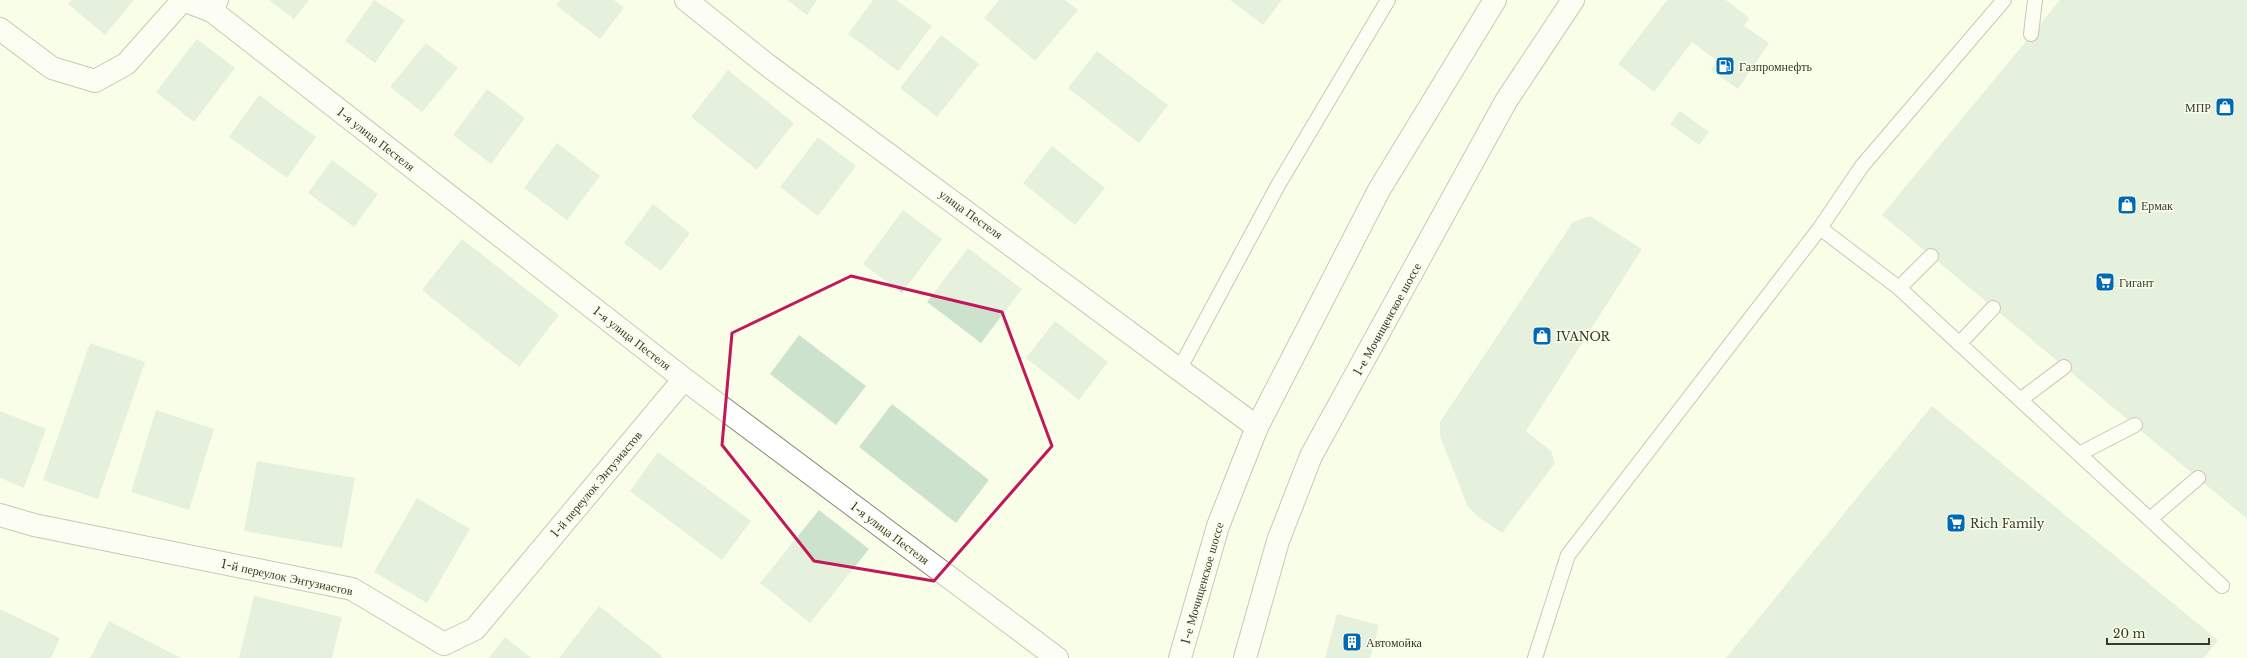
<svg xmlns="http://www.w3.org/2000/svg" width="2247" height="658" font-family="'Libre Baskerville',serif">
<style>
.building{fill:#cde2cc}
.lines{fill:none;stroke-linecap:round;stroke-linejoin:round}
.service-casing{stroke:#878c73;stroke-width:16}
.minor-casing{stroke:#878c73;stroke-width:24}
.primary-casing{stroke:#878c73;stroke-width:24}
.service{stroke:#fff;stroke-width:14}
.minor{stroke:#fff;stroke-width:22}
.primary{stroke:#fff;stroke-width:22}
.marked{fill:none;stroke:#c2185b;stroke-width:3;stroke-linejoin:round}
.labels{text-anchor:middle;dominant-baseline:central;stroke-width:3;stroke-linejoin:round;paint-order:stroke}
.poi-label{font-size:12px;fill:#383a30;stroke:#f9fee9;text-anchor:start}
.street-label{font-size:12px;fill:#383a30;stroke:#f9fee9}
</style>
<rect width="100%" height="100%" fill="#f9fee9"/>
<!-- building -->
<path class="building" d="M 71,0 L 134,0 L 105,35 L 68,4 Z
M 269,0 L 309,0 L 294,19 Z
M 374,0 L 405,20 L 375,63 L 345,41 Z
M 560,0 L 614,0 L 624,8 L 600,39 L 556,5 Z
M 787,0 L 817,0 L 807,15 Z
M 873,0 L 896,0 L 932,26 L 898,71 L 848,34 Z
M 999,0 L 1065,0 L 1078,10 L 1035,61 L 984,18 Z
M 1230,0 L 1282,0 L 1263,25 Z
M 1667,0 L 1726,0 L 1749,18 L 1744,26 L 1769,43 L 1738,89 L 1711,70 L 1717,61 L 1692,42 L 1654,92 L 1618,64 Z
M 2060,0 L 2247,0 L 2247,519 L 1882,215 Z
M 941,35 L 979,64 L 937,117 L 900,88 Z
M 197,39 L 235,68 L 194,122 L 156,92 Z
M 426,43 L 458,68 L 422,112 L 390,87 Z
M 1097,51 L 1168,105 L 1139,143 L 1068,88 Z
M 728,70 L 794,123 L 757,170 L 691,117 Z
M 487,89 L 525,118 L 491,164 L 453,135 Z
M 259,95 L 316,137 L 287,178 L 229,137 Z
M 1680,111 L 1709,132 L 1699,145 L 1670,124 Z
M 818,137 L 856,166 L 818,216 L 780,187 Z
M 557,143 L 600,176 L 567,220 L 524,188 Z
M 1052,146 L 1105,188 L 1075,225 L 1023,183 Z
M 332,160 L 378,194 L 354,227 L 308,193 Z
M 653,204 L 690,233 L 661,271 L 624,243 Z
M 903,210 L 942,239 L 902,293 L 863,264 Z
M 1590,216 L 1642,249 L 1526,431 L 1551,451 L 1555,463 L 1502,533 L 1478,517 L 1467,505 L 1440,436 L 1440,422 L 1573,222 Z
M 462,239 L 559,315 L 519,367 L 422,290 Z
M 968,248 L 1022,289 L 981,343 L 927,302 Z
M 1055,321 L 1108,362 L 1079,400 L 1026,358 Z
M 799,335 L 866,386 L 836,425 L 770,374 Z
M 90,343 L 145,362 L 98,499 L 43,480 Z
M 892,404 L 989,480 L 956,523 L 859,447 Z
M 1932,406 L 2218,640 L 2204,658 L 1726,658 Z
M 156,410 L 214,429 L 189,510 L 131,492 Z
M 0,411 L 46,429 L 24,488 L 0,478 Z
M 658,452 L 751,521 L 722,560 L 630,491 Z
M 257,461 L 355,478 L 342,548 L 244,531 Z
M 417,498 L 470,529 L 427,603 L 374,572 Z
M 819,510 L 869,549 L 810,623 L 760,583 Z
M 254,596 L 342,617 L 332,658 L 239,658 Z
M 599,606 L 662,656 L 661,658 L 559,658 Z
M 0,609 L 60,638 L 51,658 L 0,658 Z
M 1337,614 L 1379,625 L 1370,658 L 1325,658 Z
M 109,621 L 181,658 L 90,658 Z
M 505,637 L 531,658 L 489,658 Z"/>
<g class="lines">
<!-- service casing -->
<g class="service-casing">
<path id="service" d="M 2031,34 L 2035,0
M 1820,228 L 1899,288 L 2222,586
M 1899,288 L 1931,256
M 1959,344 L 1993,308
M 1180,368 L 1277,187 L 1388,0
M 2020,400 L 2064,367
M 2079,454 L 2135,425
M 2150,519 L 2198,478
M 1535,658 L 1568,555 L 1820,228 L 1862,166 L 2004,0"/>
</g>
<!-- minor casing -->
<g class="minor-casing">
<path id="minor" d="M 686,0 L 766,64 L 1257,427
M 212,11 L 684,379 L 1057,658
M 0,29 L 52,68 L 95,81 L 126,64 L 183,0 L 212,11 L 217,0
M 0,515 L 34,525 L 352,589 L 444,644 L 475,629 L 684,379"/>
</g>
<!-- primary casing -->
<g class="primary-casing">
<path id="primary" d="M 1180,658 L 1218,526 L 1257,427 L 1379,190 L 1495,0
M 1245,658 L 1278,541 L 1311,456 L 1506,101 L 1573,0"/>
</g>
<!-- service -->
<use href="#service" class="service"/>
<!-- minor -->
<use href="#minor" class="minor"/>
<!-- primary -->
<use href="#primary" class="primary"/>
</g>
<!-- marked area -->
<path d="M0 0H2247V658H0ZM 851,276 L 1002,312 L 1052,446 L 934,581 L 814,561 L 722,445 L 732,333 Z" fill="#f9fee9" fill-opacity=".55" fill-rule="evenodd"/>
<path class="marked" d="M 851,276 L 1002,312 L 1052,446 L 934,581 L 814,561 L 722,445 L 732,333 Z"/>
<!-- icons -->
<defs>
<g id="fuel-square" transform="scale(1)"><rect x="-9" y="-9" width="18" height="18" rx="4" fill="#0069b4" stroke="#f9fee9"/><path d="M-5.5-6h7V0h2V4h1.3V-2.5L3-4.5l.8-.8L6-3V5H2.5V1h-1V6h-7ZM-4.2-4.7v3.2H.2V-4.7Z" fill="#fff"/></g>
<g id="shop-square" transform="scale(1)"><rect x="-9" y="-9" width="18" height="18" rx="4" fill="#0069b4" stroke="#f9fee9"/><path d="M-5-2.5h2.3a2.7 3.5 0 0 1 5.4 0H5L5.5 6h-11ZM-1.5-2.5h3a1.5 2.3 0 0 0-3 0Z" fill="#fff"/></g>
<g id="supermarket-square" transform="scale(1)"><rect x="-9" y="-9" width="18" height="18" rx="4" fill="#0069b4" stroke="#f9fee9"/><path d="M-6-5.5h2.5l.6 2H6L4.5 2H-2.5L-4.4-4H-6ZM-1.5 3.2a1.3 1.3 0 1 0 .1 0ZM3 3.2a1.3 1.3 0 1 0 .1 0Z" fill="#fff"/></g>
<g id="building-square" transform="scale(1)"><rect x="-9" y="-9" width="18" height="18" rx="4" fill="#0069b4" stroke="#f9fee9"/><path d="M-4-6H4V6H1V3H-1V6H-4ZM-2.5-4.3h1.7v1.8h-1.7ZM.8-4.3h1.7v1.8H.8ZM-2.5-1h1.7V.8h-1.7ZM.8-1h1.7V.8H.8Z" fill="#fff"/></g>
</defs>
<g fill-rule="evenodd">
<use href="#fuel-square" x="1725" y="66"/>
<use href="#shop-square" x="2225" y="107"/>
<use href="#shop-square" x="2127" y="205"/>
<use href="#supermarket-square" x="2105" y="282"/>
<use href="#shop-square" x="1542" y="336"/>
<use href="#supermarket-square" x="1956" y="523"/>
<use href="#building-square" x="1352" y="642"/>
</g>
<g class="labels">
<!-- poi labels -->
<g class="poi-label">
<text x="1739" y="66">Газпромнефть</text>
<text x="2211" y="107" text-anchor="end">МПР</text>
<text x="2141" y="205">Ермак</text>
<text x="2119" y="282">Гигант</text>
<text x="1556" y="336">IVANOR</text>
<text x="1970" y="523">Rich Family</text>
<text x="1366" y="642">Автомойка</text>
</g>
<!-- street labels -->
<g class="street-label">
<text transform="translate(376 139) rotate(38)">1-я улица Пестеля</text>
<text transform="translate(971 214) rotate(36)">улица Пестеля</text>
<text transform="translate(1387 319) rotate(-61)">1-е Мочищенское шоссе</text>
<text transform="translate(632 338) rotate(38)">1-я улица Пестеля</text>
<text transform="translate(596 484) rotate(-50)">1-й переулок Энтузиастов</text>
<text transform="translate(890 533) rotate(37)">1-я улица Пестеля</text>
<text transform="translate(287 577) rotate(12)">1-й переулок Энтузиастов</text>
<text transform="translate(1202 583) rotate(-74)">1-е Мочищенское шоссе</text>
</g>
</g>
<!-- scale -->
<path d="M2107 638v6h102v-6" fill="none" stroke="#383a30" stroke-width="2"/>
<text x="2113" y="638" font-size="12" fill="#383a30" stroke="#f9fee9" stroke-width="3" paint-order="stroke">20 m</text>
</svg>
